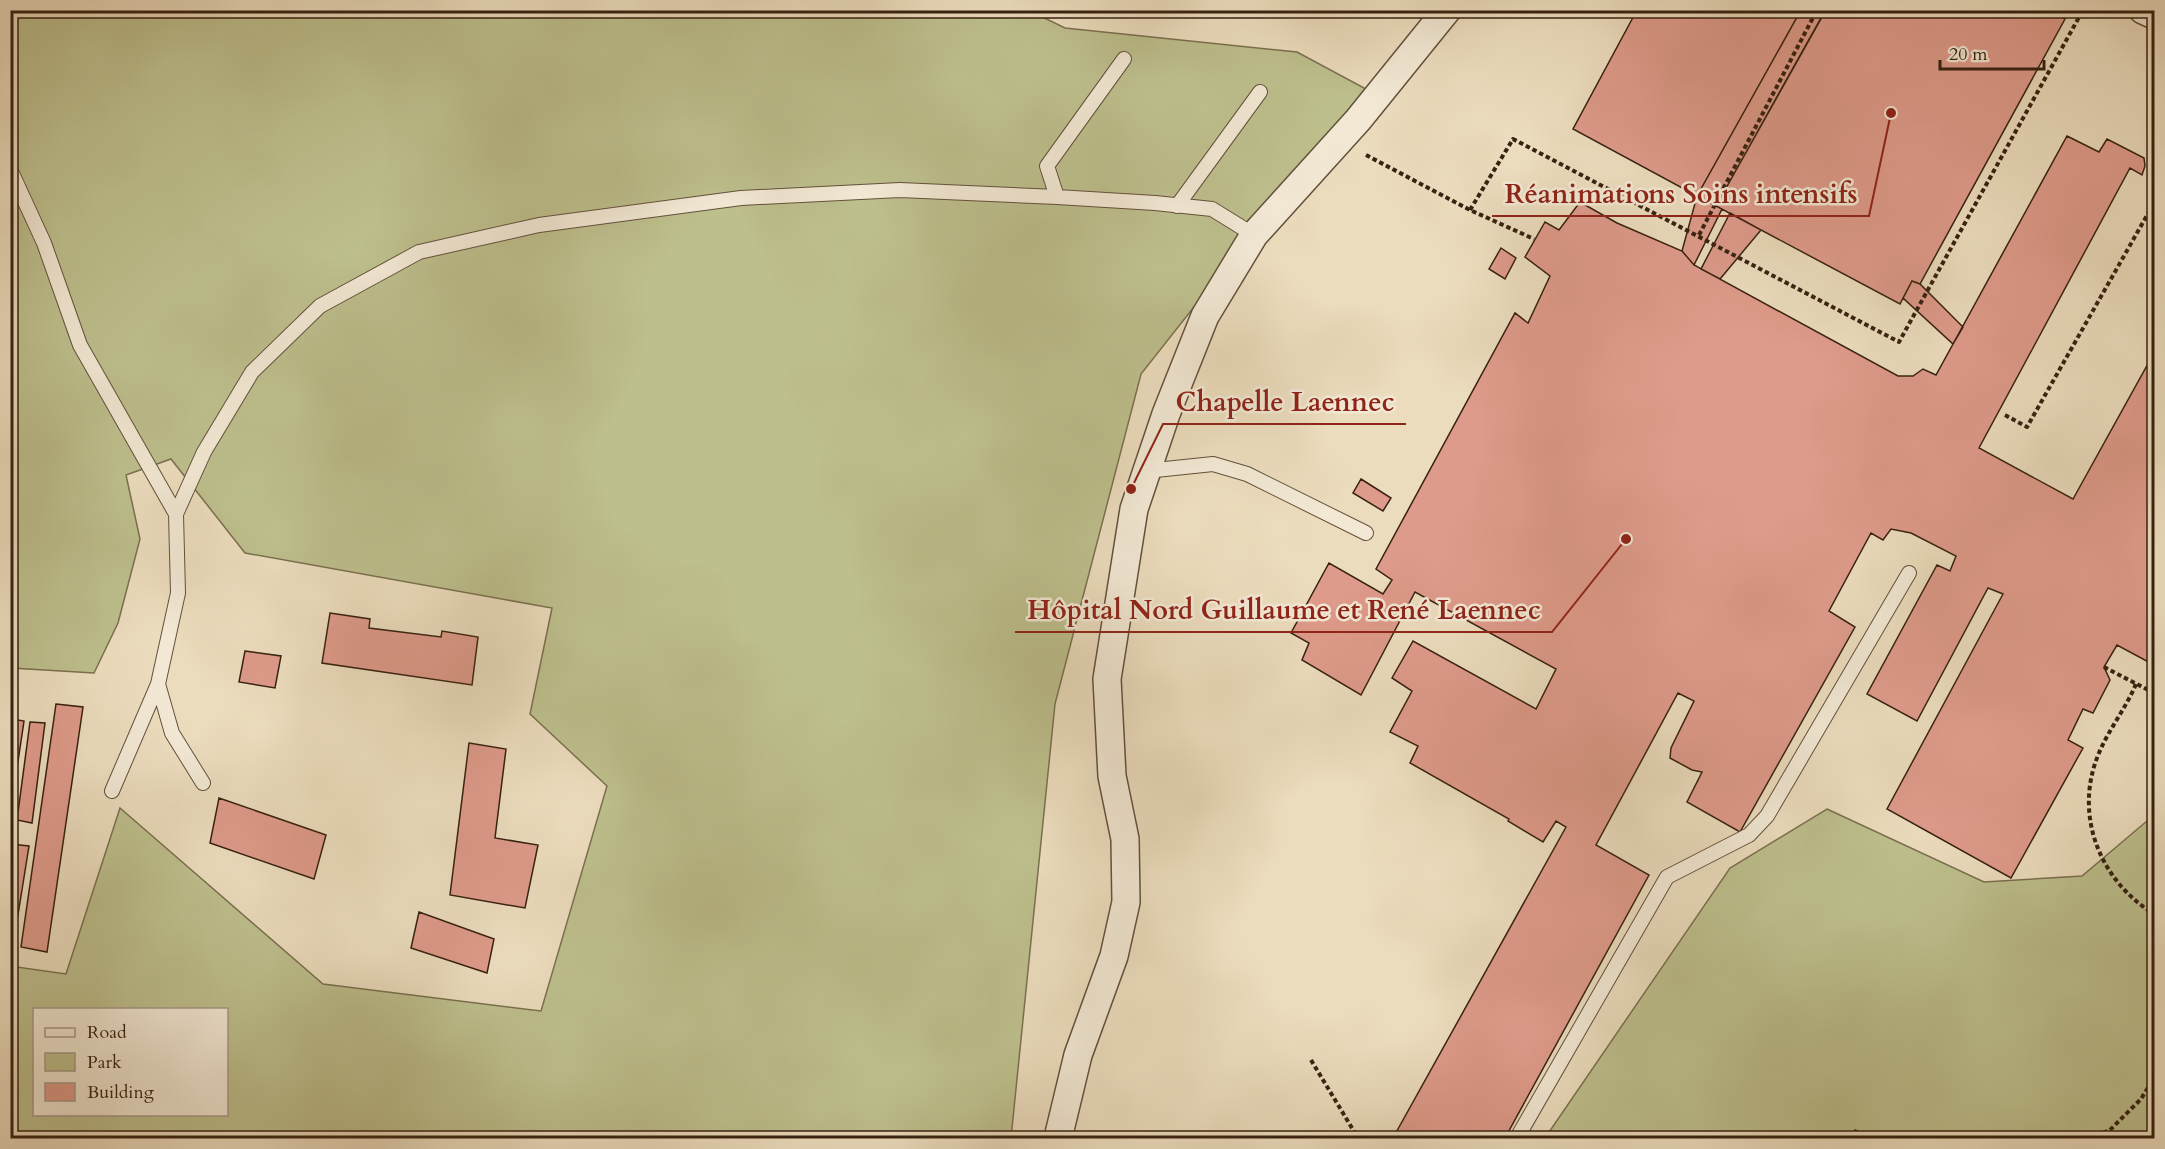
<svg xmlns="http://www.w3.org/2000/svg" width="2165" height="1149" font-family="Cardo,serif">
<style>
.green{fill:#bdbf8d;stroke:#7a704f;stroke-width:1.5;fill-rule:evenodd}
.building{fill:#de9a8a;stroke:#372111;stroke-width:1.5}
.lines{fill:none;stroke-linecap:round;stroke-linejoin:round}
.service-casing{stroke:#64503c;stroke-width:16}
.minor-casing{stroke:#64503c;stroke-width:30}
.path{stroke:#372111;stroke-width:4;stroke-dasharray:4.5 3;stroke-linecap:butt}
.service{stroke:#f2e8d4;stroke-width:14}
.minor{stroke:#f2e8d4;stroke-width:27}
.leader{fill:none;stroke:#8f2418;stroke-width:2}
.callout-dot{fill:#8f2418;stroke:#f2e8d4;stroke-width:2}
.callout-label{font-size:27px;text-anchor:middle;font-weight:bold;fill:#8f2418;stroke:#f2e8d4;stroke-width:5;stroke-linejoin:round;paint-order:stroke}
</style>
<rect width="100%" height="100%" fill="#ebdcbd"/>
<filter id="stains"><feTurbulence type="fractalNoise" baseFrequency=".00333" numOctaves="4"/><feColorMatrix values="0 0 0 0 .2 0 0 0 0 .09 0 0 0 0 .02 0 0 0 .5 -.17"/></filter>
<radialGradient id="worn" r=".72"><stop offset=".6" stop-color="#630" stop-opacity="0"/><stop offset="1" stop-color="#630" stop-opacity=".3"/></radialGradient>
<!-- green -->
<path class="green" d="M 11,11 L 1030,11 L 1065,28 L 1297,52 L 1366,89 L 1141,374 L 1055,704 L 1011,1138 L 11,1138 L 10,966 L 66,974 L 120,808 L 323,984 L 541,1011 L 607,786 L 530,714 L 552,608 L 245,553 L 171,459 L 126,475 L 140,539 L 118,623 L 94,673 L 11,668 ZM 34,1010 L 226,1010 L 226,1114 L 34,1114 Z
M 1827,809 L 1984,882 L 2082,876 L 2154,815 L 2154,1138 L 1545,1138 L 1730,868 Z"/>
<!-- building -->
<path class="building" d="M 1637,10 L 1801,10 L 1697,196 L 1573,129 Z
M 1801,10 L 1812,10 L 1822,16 L 1716,206 L 1697,196 Z
M 1826,10 L 2050,10 L 2065,19 L 1920,284 L 1912,281 L 1900,304 L 1716,206 Z
M 2067,136 L 2099,152 L 2107,139 L 2144,158 L 2145,166 L 2142,175 L 2130,168 L 1979,448 L 2073,499 L 2154,353 L 2154,665 L 2117,645 L 2104,667 L 2110,680 L 2093,713 L 2083,709 L 2068,740 L 2083,748 L 2011,878 L 1887,809 L 2003,594 L 1988,588 L 1917,721 L 1867,694 L 1937,565 L 1950,571 L 1956,556 L 1911,533 L 1891,529 L 1883,540 L 1871,533 L 1829,611 L 1855,627 L 1740,832 L 1687,802 L 1702,772 L 1692,770 L 1670,758 L 1671,748 L 1694,701 L 1678,693 L 1596,845 L 1649,875 L 1505,1138 L 1393,1138 L 1566,827 L 1556,821 L 1543,842 L 1508,821 L 1509,819 L 1410,763 L 1418,746 L 1390,732 L 1412,691 L 1392,678 L 1413,641 L 1536,709 L 1556,669 L 1415,592 L 1361,695 L 1302,660 L 1309,643 L 1291,633 L 1329,563 L 1383,594 L 1392,580 L 1376,569 L 1515,313 L 1528,323 L 1550,276 L 1525,257 L 1545,222 L 1559,230 L 1580,202 L 1617,223 L 1682,251 L 1694,265 L 1898,376 L 1913,376 L 1923,369 L 1936,375 Z
M 1697,196 L 1722,209 L 1694,265 L 1682,251 Z
M 1730,213 L 1761,230 L 1720,279 L 1701,269 Z
M 1501,248 L 1516,258 L 1505,279 L 1489,269 Z
M 1912,281 L 1920,284 L 1963,327 L 1953,344 L 1903,298 Z
M 1361,479 L 1391,498 L 1383,511 L 1353,493 Z
M 330,613 L 370,619 L 369,628 L 441,637 L 442,631 L 478,637 L 472,685 L 322,663 Z
M 245,651 L 281,656 L 275,688 L 239,682 Z
M 56,704 L 83,707 L 47,952 L 21,947 Z
M 12,719 L 24,721 L 10,815 L 10,728 Z
M 30,722 L 45,723 L 32,823 L 17,820 Z
M 469,743 L 506,749 L 495,838 L 538,845 L 525,908 L 450,895 Z
M 219,798 L 326,835 L 314,879 L 210,843 Z
M 10,844 L 29,846 L 13,946 L 10,945 Z
M 419,912 L 494,939 L 487,973 L 411,948 Z"/>
<g class="lines">
<!-- service casing -->
<g class="service-casing">
<path id="service" d="M 1124,59 L 1047,166 L 1057,197 L 1155,203 L 1212,209 L 1254,235
M 10,169 L 44,243 L 80,345 L 176,514 L 178,593 L 158,684 L 172,733 L 203,783
M 1177,206 L 1260,92
M 1146,471 L 1213,464 L 1247,474 L 1366,533
M 176,514 L 204,452 L 252,372 L 320,306 L 419,252 L 539,225 L 741,198 L 900,190 L 1057,197
M 112,791 L 158,684
M 1517,1138 L 1667,877 L 1749,835 L 1767,816 L 1909,573"/>
</g>
<!-- minor casing -->
<g class="minor-casing">
<path id="minor" d="M 2143,10 L 2154,15
M 1058,1138 L 1078,1055 L 1114,956 L 1126,902 L 1125,839 L 1112,776 L 1107,679 L 1134,509 L 1166,414 L 1205,316 L 1254,235 L 1358,120 L 1447,10"/>
</g>
<!-- path -->
<path class="path" d="M 1366,155 L 1470,210 L 1534,239
M 1470,210 L 1513,139 L 1899,342 L 2083,10
M 1699,235 L 1817,10
M 2005,415 L 2027,427 L 2154,203
M 2104,667 L 2154,693
M 2136,684 C 2126,708 2109,729 2099,753 C 2073,814 2099,880 2154,914
M 1311,1060 L 1358,1138
M 1854,1131 L 1877,1138
M 2089,1138 L 2110,1130 L 2141,1099 L 2154,1078"/>
<!-- service -->
<use href="#service" class="service"/>
<!-- minor -->
<use href="#minor" class="minor"/>
</g>
<!-- callouts -->
<path class="leader" d="M1891 113L1869 216H1492M1131 489L1163 424H1406M1626 539L1552 632H1015"/>
<g class="callout-dot">
<circle cx="1891" cy="113" r="6"/>
<circle cx="1131" cy="489" r="6"/>
<circle cx="1626" cy="539" r="6"/>
</g>
<g class="callout-label">
<text x="1681" y="203">Réanimations Soins intensifs</text>
<text x="1285" y="411">Chapelle Laennec</text>
<text x="1284" y="619">Hôpital Nord Guillaume et René Laennec</text>
</g>
<!-- margin -->
<rect width="2165" height="1149" fill="none" stroke="#ebdcbd" stroke-width="36"/>
<rect x="12" y="12" width="2141" height="1125" fill="none" stroke="#372111" stroke-width="3"/>
<rect x="18" y="18" width="2129" height="1113" fill="none" stroke="#372111" stroke-width="1.5"/>
<!-- legend -->
<rect x="33" y="1008" width="195" height="108" fill="#f2e8d4" stroke="#a79886" stroke-width="1.5"/>
<rect x="45" y="1028" width="30" height="9" fill="#f2e8d4" stroke="#a79886" stroke-width="1.5"/>
<text x="87" y="1038" font-size="18" fill="#372111">Road</text>
<rect x="45" y="1053" width="30" height="18" fill="#bdbf8d" stroke="#a79886" stroke-width="1.5"/>
<text x="87" y="1068" font-size="18" fill="#372111">Park</text>
<rect x="45" y="1083" width="30" height="18" fill="#de9a8a" stroke="#a79886" stroke-width="1.5"/>
<text x="87" y="1098" font-size="18" fill="#372111">Building</text>
<!-- scale -->
<path d="M1940 60v9h104v-9" fill="none" stroke="#372111" stroke-width="3"/>
<text x="1949" y="60" font-size="18" fill="#372111" stroke="#f2e8d4" stroke-width="4.5" paint-order="stroke">20 m</text>
<rect width="100%" height="100%" filter="url(#stains)"/>
<rect width="100%" height="100%" fill="url(#worn)"/>
</svg>
